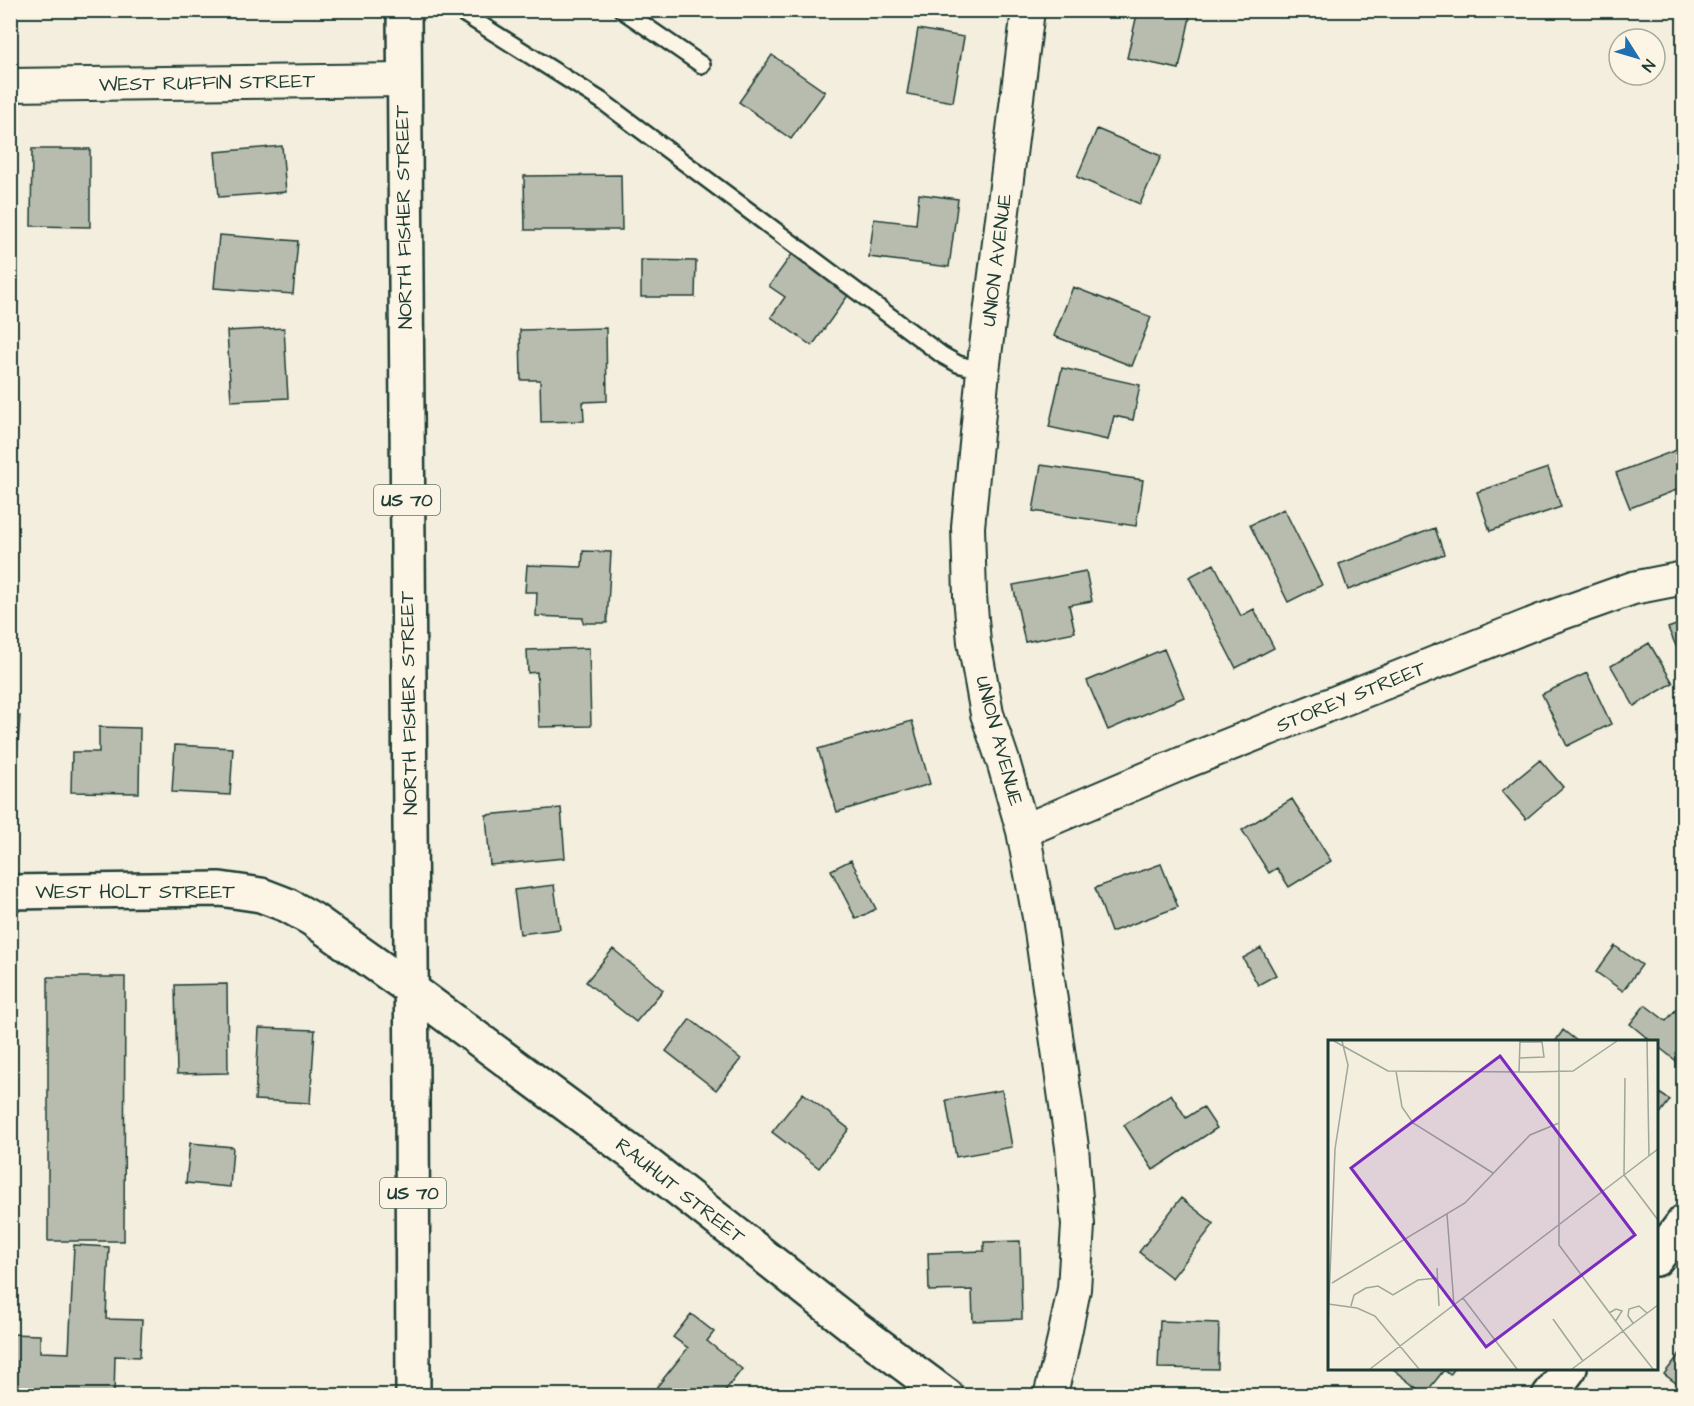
<svg xmlns="http://www.w3.org/2000/svg" width="1694" height="1406" font-family="'Architects Daughter',sans-serif">
<style>
.building{fill:#b8bcae;stroke:#1f3d34;stroke-width:1.5}
.lines{fill:none;stroke-linecap:round;stroke-linejoin:round}
.lane-casing{stroke:#1f3d34;stroke-width:20}
.street-casing{stroke:#1f3d34;stroke-width:36}
.secondary-casing{stroke:#1f3d34;stroke-width:38}
.primary-casing{stroke:#1f3d34;stroke-width:38}
.lane{stroke:#fcf5e5;stroke-width:15}
.street{stroke:#fcf5e5;stroke-width:32}
.secondary{stroke:#fcf5e5;stroke-width:33}
.primary{stroke:#fcf5e5;stroke-width:33}
.labels{text-anchor:middle;dominant-baseline:central;stroke-width:4.5;stroke-linejoin:round;paint-order:stroke}
.shield{fill:#fcf5e5;stroke:#617469;stroke-width:1.5}
.shield-label{font-size:18px;font-weight:bold;fill:#1f3d34}
.street-label{font-size:20px;fill:#1f3d34;stroke:#fcf5e5}
.inset-road{fill:none;stroke:#9ea79a;stroke-width:1.5}
.view{fill:#7b2cbf;fill-opacity:0.15;stroke:#7b2cbf;stroke-width:3}
.inset-edge{fill:none;stroke:#1f3d34;stroke-width:3}
</style>
<rect width="100%" height="100%" fill="#f3eede"/>
<filter id="ink" filterUnits="userSpaceOnUse"><feTurbulence type="fractalNoise" baseFrequency=".0167" numOctaves="2"/><feDisplacementMap in="SourceGraphic" scale="12" xChannelSelector="R" yChannelSelector="G"/><feConvolveMatrix kernelMatrix="1 2 1 2 8 2 1 2 1" color-interpolation-filters="sRGB"/></filter>
<g filter="url(#ink)">
<!-- building -->
<path class="building" d="M 1138,10 L 1163,10 L 1190,17 L 1179,69 L 1127,58 Z
M 918,29 L 964,37 L 953,102 L 907,94 Z
M 772,55 L 825,92 L 791,139 L 739,102 Z
M 1097,129 L 1161,156 L 1140,204 L 1077,177 Z
M 282,146 L 286,192 L 219,197 L 215,152 Z
M 32,149 L 90,149 L 90,227 L 31,226 Z
M 621,175 L 622,230 L 525,230 L 524,176 Z
M 919,194 L 958,199 L 949,267 L 869,257 L 874,219 L 916,224 Z
M 219,235 L 298,241 L 293,294 L 214,288 Z
M 795,250 L 852,290 L 812,346 L 771,317 L 785,297 L 769,286 Z
M 641,260 L 696,261 L 695,297 L 641,297 Z
M 1073,287 L 1151,317 L 1132,366 L 1054,336 Z
M 284,328 L 288,398 L 231,401 L 227,331 Z
M 606,328 L 607,401 L 583,402 L 584,421 L 541,422 L 540,380 L 521,380 L 520,330 Z
M 1062,368 L 1140,385 L 1133,420 L 1114,416 L 1108,440 L 1049,427 Z
M 1684,447 L 1684,487 L 1630,508 L 1616,473 Z
M 1041,465 L 1143,480 L 1136,526 L 1033,511 Z
M 1548,468 L 1561,507 L 1490,531 L 1477,492 Z
M 1284,509 L 1322,585 L 1288,602 L 1250,525 Z
M 1435,528 L 1444,554 L 1348,590 L 1339,564 Z
M 583,551 L 611,552 L 607,623 L 583,623 L 583,618 L 536,616 L 537,592 L 525,592 L 527,565 L 582,567 Z
M 1214,564 L 1241,616 L 1254,609 L 1274,648 L 1236,668 L 1189,577 Z
M 1086,571 L 1092,601 L 1069,605 L 1075,632 L 1025,642 L 1013,585 Z
M 1684,622 L 1684,664 L 1668,628 Z
M 1649,643 L 1673,683 L 1634,706 L 1611,666 Z
M 589,648 L 591,726 L 539,727 L 537,672 L 528,673 L 527,650 Z
M 1164,649 L 1184,697 L 1108,730 L 1087,681 Z
M 1587,673 L 1611,724 L 1567,746 L 1542,694 Z
M 10,715 L 20,716 L 13,810 L 10,810 Z
M 912,721 L 930,784 L 837,812 L 818,749 Z
M 99,727 L 140,728 L 139,793 L 71,792 L 72,752 L 99,752 Z
M 175,745 L 233,748 L 230,795 L 172,792 Z
M 1540,760 L 1563,787 L 1526,819 L 1502,791 Z
M 1292,799 L 1331,861 L 1289,887 L 1277,868 L 1269,873 L 1242,830 Z
M 561,808 L 565,858 L 490,865 L 486,815 Z
M 851,860 L 876,909 L 856,919 L 831,870 Z
M 1161,864 L 1178,907 L 1111,932 L 1095,888 Z
M 554,885 L 560,929 L 520,934 L 514,890 Z
M 1615,946 L 1642,965 L 1623,991 L 1596,972 Z
M 1261,948 L 1276,975 L 1258,985 L 1243,958 Z
M 613,949 L 663,990 L 636,1022 L 586,982 Z
M 48,977 L 125,977 L 124,1241 L 48,1241 Z
M 227,984 L 228,1073 L 177,1074 L 175,985 Z
M 1645,1005 L 1666,1021 L 1679,1006 L 1684,1010 L 1684,1067 L 1656,1045 L 1656,1042 L 1652,1042 L 1630,1024 Z
M 690,1019 L 741,1059 L 716,1090 L 666,1051 Z
M 259,1028 L 315,1030 L 310,1103 L 255,1100 Z
M 1563,1030 L 1578,1042 L 1555,1042 Z
M 1002,1090 L 1012,1147 L 956,1157 L 946,1100 Z
M 1656,1091 L 1670,1100 L 1656,1119 Z
M 803,1093 L 849,1129 L 819,1168 L 772,1132 Z
M 1171,1094 L 1186,1118 L 1203,1107 L 1217,1128 L 1153,1170 L 1124,1125 Z
M 190,1143 L 233,1147 L 230,1187 L 186,1183 Z
M 1181,1198 L 1214,1224 L 1172,1278 L 1139,1252 Z
M 1020,1241 L 1022,1319 L 973,1321 L 972,1290 L 929,1291 L 928,1253 L 984,1251 L 984,1242 Z
M 74,1245 L 109,1247 L 106,1319 L 142,1320 L 140,1357 L 115,1356 L 114,1396 L 10,1396 L 10,1334 L 40,1335 L 40,1352 L 69,1353 Z
M 691,1314 L 714,1332 L 707,1341 L 742,1369 L 721,1396 L 665,1396 L 656,1388 L 688,1348 L 673,1337 Z
M 1160,1321 L 1219,1323 L 1218,1369 L 1158,1368 Z
M 1682,1351 L 1684,1352 L 1684,1389 L 1664,1374 Z
M 1392,1368 L 1455,1368 L 1450,1375 L 1444,1370 L 1425,1394 Z"/>
<g class="lines">
<!-- lane casing -->
<g class="lane-casing">
<path id="lane" d="M 458,10 L 602,101 L 942,355 L 958,364 L 983,371
M 622,10 L 702,65"/>
</g>
<!-- street casing -->
<g class="street-casing">
<path id="street" d="M 1028,10 L 983,371 L 968,527 L 970,596 L 974,642 L 987,714 L 1003,761 L 1023,831 L 1039,917 L 1072,1147 L 1078,1225 L 1074,1289 L 1060,1358 L 1050,1396
M 10,85 L 403,80
M 1023,831 L 1183,763 L 1540,621 L 1633,588 L 1684,578"/>
</g>
<!-- secondary casing -->
<g class="secondary-casing">
<path id="secondary" d="M 10,892 L 220,889 L 261,895 L 287,905 L 312,919 L 412,990 L 648,1165 L 853,1326 L 947,1396
M 1656,1259 L 1684,1222
M 1549,1396 L 1570,1368"/>
</g>
<!-- primary casing -->
<g class="primary-casing">
<path id="primary" d="M 404,10 L 412,1087 L 413,1396"/>
</g>
<!-- lane -->
<use href="#lane" class="lane"/>
<!-- street -->
<use href="#street" class="street"/>
<!-- secondary -->
<use href="#secondary" class="secondary"/>
<!-- primary -->
<use href="#primary" class="primary"/>
</g>
</g>
<g class="labels">
<!-- shield labels -->
<g class="shield">
<rect x="374" y="485" width="66" height="30" rx="4.5"/>
<rect x="380" y="1178" width="66" height="30" rx="4.5"/>
</g>
<g class="shield-label">
<text x="407" y="500">US 70</text>
<text x="413" y="1193">US 70</text>
</g>
<!-- street labels -->
<g class="street-label">
<text transform="translate(207 83) rotate(-1)">WEST RUFFIN STREET</text>
<text transform="translate(404 217) rotate(-91)">NORTH FISHER STREET</text>
<text transform="translate(997 260) rotate(-83)">UNION AVENUE</text>
<text transform="translate(1351 697) rotate(-22)">STOREY STREET</text>
<text transform="translate(409 703) rotate(-91)">NORTH FISHER STREET</text>
<text transform="translate(999 741) rotate(75)">UNION AVENUE</text>
<text x="135" y="892">WEST HOLT STREET</text>
<text transform="translate(680 1191) rotate(38)">RAUHUT STREET</text>
</g>
</g>
<!-- overview -->
<g transform="translate(1328 1040)">
<rect width="330" height="330" fill="#f3eede"/>
<path class="inset-road" d="M 6,1 L 60,31 L 204,32 L 245,31 L 289,1M 231,1 L 231,205 L 295,291M 319,1 L 321,116M 191,18 L 216,17 L 214,2 L 192,2M 68,31 L 74,67 L 85,83 L 165,133M 191,32 L 192,1M 297,38 L 296,135 L 330,180M 119,174 L 126,265M 109,228 L 111,266M 253,236 L 288,210M 4,243 L 137,163 L 202,95 L 231,83M 135,258 L 189,329M 0,264 L 29,268 L 47,276 L 91,329M 23,266 L 26,255 L 38,248 L 50,246 L 65,255 L 90,240 L 110,238M 281,273 L 288,269 L 294,271 L 287,282M 225,279 L 255,321M 305,283 L 300,276 L 301,269 L 311,266 L 319,273M 0,285 L 7,109 L 20,25 L 14,1M 295,291 L 325,329M 42,329 L 330,109M 244,329 L 330,265"/>
<path class="view" d="M 172,16 L 307,195 L 158,307 L 23,128 Z"/>
<rect width="330" height="330" class="inset-edge"/>
</g>
<!-- margin -->
<rect width="1694" height="1406" fill="none" stroke="#fcf5e5" stroke-width="36"/>
<rect x="18" y="18" width="1658" height="1370" fill="none" stroke="#1f3d34" stroke-width="2" filter="url(#ink)"/>
<!-- north arrow -->
<g transform="translate(1637 57) rotate(127)"><circle r="28" fill="#fcf5e5" stroke="#a4ab9e" stroke-width="1.5"/>
<path d="M0-4.5L10 22L0 15L-10 22Z" fill="#1f6fb2"/>
<text y="-9" font-size="16" font-weight="bold" text-anchor="middle" fill="#1f3d34">N</text>
</g>
</svg>
